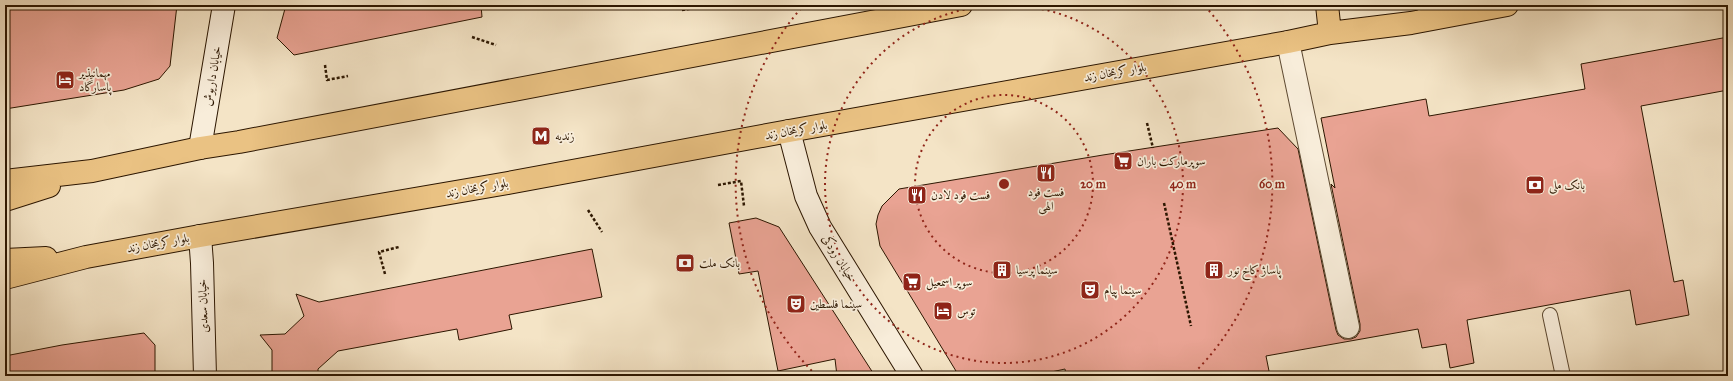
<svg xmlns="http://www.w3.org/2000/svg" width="1733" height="381" font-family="'IM FELL Great Primer',Amiri,serif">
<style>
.building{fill:#e9a393;stroke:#2c1600}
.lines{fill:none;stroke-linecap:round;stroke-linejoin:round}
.lane-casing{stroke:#5e4a32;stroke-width:16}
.street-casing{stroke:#5e4a32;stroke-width:24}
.secondary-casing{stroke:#2c1600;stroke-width:24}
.primary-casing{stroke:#2c1600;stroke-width:24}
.path{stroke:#2c1600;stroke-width:2.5;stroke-dasharray:3 2;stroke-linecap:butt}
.lane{stroke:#f8edda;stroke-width:14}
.street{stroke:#f8edda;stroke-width:22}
.secondary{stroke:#f8edda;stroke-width:22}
.primary{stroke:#eac283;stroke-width:22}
.ring{fill:none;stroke:#8f2418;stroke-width:2;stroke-dasharray:2 4}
.labels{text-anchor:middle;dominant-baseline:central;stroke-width:3.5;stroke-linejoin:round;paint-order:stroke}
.street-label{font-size:12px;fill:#2c1600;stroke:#f8edda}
.poi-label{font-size:12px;fill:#2c1600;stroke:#f8edda;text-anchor:start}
.centre{fill:#8f2418;stroke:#f8edda;stroke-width:2}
.ring-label{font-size:12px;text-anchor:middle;font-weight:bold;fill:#8f2418;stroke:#f8edda;stroke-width:3.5;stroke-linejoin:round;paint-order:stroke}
</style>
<rect width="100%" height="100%" fill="#f4e4c6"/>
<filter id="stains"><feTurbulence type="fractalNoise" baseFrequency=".005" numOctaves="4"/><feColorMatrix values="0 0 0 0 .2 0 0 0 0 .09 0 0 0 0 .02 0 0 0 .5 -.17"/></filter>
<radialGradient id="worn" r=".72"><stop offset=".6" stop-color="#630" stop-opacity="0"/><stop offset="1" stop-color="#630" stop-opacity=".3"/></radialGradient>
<!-- building -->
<path class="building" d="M 5,5 L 177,5 L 170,66 L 159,79 L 124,90 L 5,109 Z
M 286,5 L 481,5 L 482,17 L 294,55 L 277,38 Z
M 1728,37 L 1728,90 L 1641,106 L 1674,282 L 1683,280 L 1689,315 L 1636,325 L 1630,290 L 1467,320 L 1474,363 L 1450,368 L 1446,344 L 1422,348 L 1418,329 L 1266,356 L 1270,376 L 1066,376 L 1065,369 L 1033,376 L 959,376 L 880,246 L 876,224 L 878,215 L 882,206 L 899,189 L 1103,155 L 1278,128 L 1298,149 L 1336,330 L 1338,335 L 1344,339 L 1351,339 L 1356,337 L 1360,331 L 1360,324 L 1331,184 L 1335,188 L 1321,118 L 1426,99 L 1429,116 L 1585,89 L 1581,64 Z
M 756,218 L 779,227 L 875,376 L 837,376 L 835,359 L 778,371 L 758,271 L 739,274 L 729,223 Z
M 592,249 L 602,297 L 509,315 L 512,329 L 459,340 L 457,329 L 338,351 L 318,369 L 318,376 L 272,376 L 272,350 L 260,335 L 285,334 L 304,316 L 296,294 L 319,302 Z
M 144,333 L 155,345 L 155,376 L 5,376 L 5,356 L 62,345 Z"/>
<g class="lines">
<!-- lane casing -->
<g class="lane-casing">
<path id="lane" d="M 1421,17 L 1440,5
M 1550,315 L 1563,376"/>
</g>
<!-- street casing -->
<g class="street-casing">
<path id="street" d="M 1288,42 L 1348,327"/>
</g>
<!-- secondary casing -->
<g class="secondary-casing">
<path id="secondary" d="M 789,131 L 806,196 L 820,227 L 912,376
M 200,148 L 224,5
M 200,236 L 202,263 L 205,376"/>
</g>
<!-- primary casing -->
<g class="primary-casing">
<path id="primary" d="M 1327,5 L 1330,33
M 5,181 L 92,171 L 200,148 L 239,142 L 961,5
M 5,200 L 49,186
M 5,260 L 46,258
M 5,278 L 86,257 L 200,236 L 508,183 L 789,131 L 1288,42 L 1330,33 L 1411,23 L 1507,5"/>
</g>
<!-- path -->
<path class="path" d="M 682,10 L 712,5
M 472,37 L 496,45
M 325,65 L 327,80 L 348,76
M 1147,123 L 1153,148
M 718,185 L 741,181 L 744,206
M 1164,203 L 1191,326
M 588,210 L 602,232
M 385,274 L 379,252 L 399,247"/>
<!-- lane -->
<use href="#lane" class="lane"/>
<!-- street -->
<use href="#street" class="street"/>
<!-- secondary -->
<use href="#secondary" class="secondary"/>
<!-- primary -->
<use href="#primary" class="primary"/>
</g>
<!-- distance rings -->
<g class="ring">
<circle cx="1004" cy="184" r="89"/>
<path d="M1006 5A179 179 0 1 1 1002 5"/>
<path d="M816 375A268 268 0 0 1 803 6M1205 6A268 268 0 0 1 1192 375"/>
</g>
<!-- icons -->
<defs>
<g id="hotel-square" transform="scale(1)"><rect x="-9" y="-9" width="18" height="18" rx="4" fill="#8f2418" stroke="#f8edda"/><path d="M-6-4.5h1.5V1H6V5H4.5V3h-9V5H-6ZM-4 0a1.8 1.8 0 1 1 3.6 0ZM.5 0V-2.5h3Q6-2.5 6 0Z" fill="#fff"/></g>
<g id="metro-square" transform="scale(1)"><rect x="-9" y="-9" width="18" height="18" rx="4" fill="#8f2418" stroke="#f8edda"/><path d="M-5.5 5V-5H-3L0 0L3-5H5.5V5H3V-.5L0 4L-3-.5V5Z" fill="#fff"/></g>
<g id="supermarket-square" transform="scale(1)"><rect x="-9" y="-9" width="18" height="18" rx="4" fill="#8f2418" stroke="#f8edda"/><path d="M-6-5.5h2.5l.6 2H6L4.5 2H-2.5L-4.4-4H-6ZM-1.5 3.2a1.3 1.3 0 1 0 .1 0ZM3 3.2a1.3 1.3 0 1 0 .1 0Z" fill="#fff"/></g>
<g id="restaurant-square" transform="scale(1)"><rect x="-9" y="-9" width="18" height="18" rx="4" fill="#8f2418" stroke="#f8edda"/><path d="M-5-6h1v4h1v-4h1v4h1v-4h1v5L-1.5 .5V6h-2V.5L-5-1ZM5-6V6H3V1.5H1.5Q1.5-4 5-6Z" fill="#fff"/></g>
<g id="bank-square" transform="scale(1)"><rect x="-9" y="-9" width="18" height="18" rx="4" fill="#8f2418" stroke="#f8edda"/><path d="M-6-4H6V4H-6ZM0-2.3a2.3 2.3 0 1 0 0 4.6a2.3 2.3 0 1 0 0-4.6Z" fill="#fff"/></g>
<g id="building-square" transform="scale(1)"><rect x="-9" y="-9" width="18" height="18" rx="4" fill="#8f2418" stroke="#f8edda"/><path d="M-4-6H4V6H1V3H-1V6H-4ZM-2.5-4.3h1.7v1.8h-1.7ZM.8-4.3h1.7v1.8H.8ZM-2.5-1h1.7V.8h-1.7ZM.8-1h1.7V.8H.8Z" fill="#fff"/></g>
<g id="theatre-square" transform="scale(1)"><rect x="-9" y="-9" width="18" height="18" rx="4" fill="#8f2418" stroke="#f8edda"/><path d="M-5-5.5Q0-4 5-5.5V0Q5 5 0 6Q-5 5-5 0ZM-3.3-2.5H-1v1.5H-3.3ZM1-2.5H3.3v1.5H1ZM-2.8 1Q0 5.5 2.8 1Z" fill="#fff"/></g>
</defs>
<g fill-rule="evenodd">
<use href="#hotel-square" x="65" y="80"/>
<use href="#metro-square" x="541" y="136"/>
<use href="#supermarket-square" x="1123" y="161"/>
<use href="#restaurant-square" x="1046" y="173"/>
<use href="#bank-square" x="1535" y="185"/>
<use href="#restaurant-square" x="917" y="195"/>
<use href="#bank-square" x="685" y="263"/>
<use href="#building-square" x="1002" y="270"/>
<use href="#building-square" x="1214" y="270"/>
<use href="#supermarket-square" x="912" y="282"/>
<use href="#theatre-square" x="1090" y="290"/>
<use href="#theatre-square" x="796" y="304"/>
<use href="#hotel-square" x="943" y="311"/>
</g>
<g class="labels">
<!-- street labels -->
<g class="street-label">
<text transform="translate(1115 72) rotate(-10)">بلوار کریمخان زند</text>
<text transform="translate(212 76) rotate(-80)">خیابان داریوش</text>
<text transform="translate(796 130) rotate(-10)">بلوار کریمخان زند</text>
<text transform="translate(477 188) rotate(-10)">بلوار کریمخان زند</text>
<text transform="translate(158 243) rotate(-10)">بلوار کریمخان زند</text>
<text transform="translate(839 258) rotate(58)">خیابان رودکی</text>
<text transform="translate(203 306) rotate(-92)">خیابان سعدی</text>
</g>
<!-- poi labels -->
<g class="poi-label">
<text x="79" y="73">مهمانپذیر<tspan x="79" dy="14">پاسارگاد</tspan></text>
<text x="555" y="136">زندیه</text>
<text x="1137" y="161">سوپرمارکت باران</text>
<text x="1549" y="185">بانک ملی</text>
<text x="1046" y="192" text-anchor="middle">فست فود<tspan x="1046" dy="14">الهی</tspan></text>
<text x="931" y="195">فست فود لادن</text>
<text x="699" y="263">بانک ملت</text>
<text x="1016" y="270">سینما پرسیا</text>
<text x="1228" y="270">پاساژ کاخ نور</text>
<text x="926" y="282">سوپر اسمعیل</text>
<text x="1104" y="290">سینما پیام</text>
<text x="810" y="304">سینما فلسطین</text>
<text x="957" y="311">توس</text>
</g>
</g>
<circle cx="1004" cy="184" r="6" class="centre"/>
<g class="ring-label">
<text x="1093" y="188">20 m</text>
<text x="1183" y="188">40 m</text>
<text x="1272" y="188">60 m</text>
</g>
<!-- margin -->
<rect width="1733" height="381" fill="none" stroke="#f4e4c6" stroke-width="20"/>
<rect x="6" y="6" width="1721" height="369" fill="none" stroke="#2c1600" stroke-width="2"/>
<rect x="10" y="10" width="1713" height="361" fill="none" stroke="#2c1600"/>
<rect width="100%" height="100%" filter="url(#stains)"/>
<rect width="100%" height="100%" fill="url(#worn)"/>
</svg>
